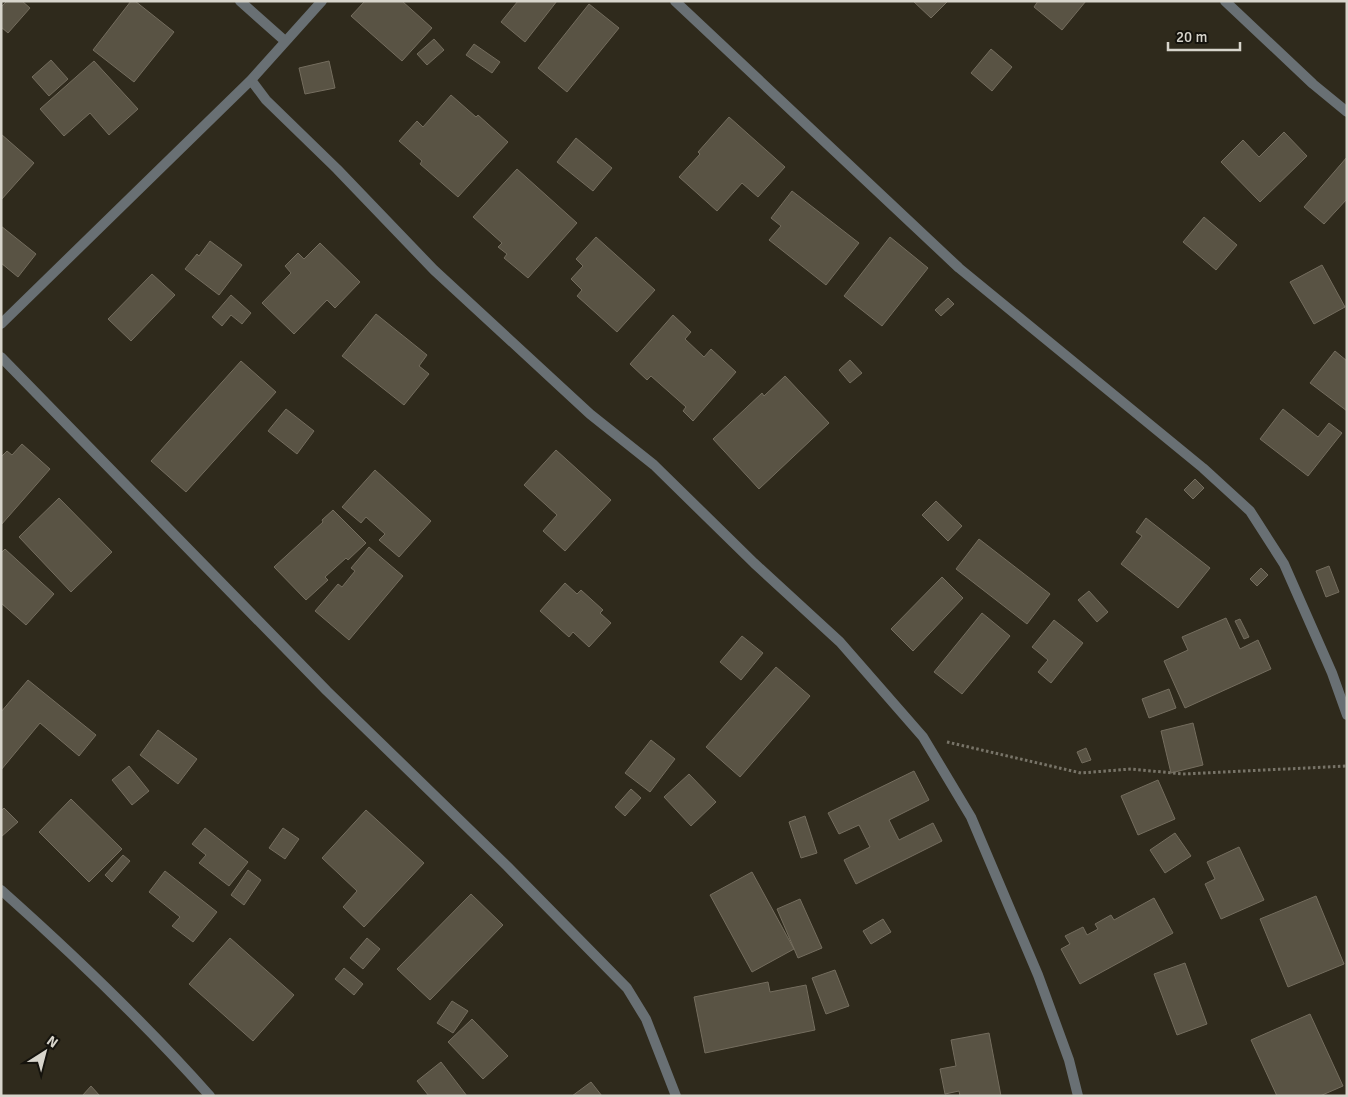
<svg xmlns="http://www.w3.org/2000/svg" width="1348" height="1097" font-family="Signika,sans-serif">
<style>
.building{fill:#595344;stroke:#746d5e}
.lines{fill:none;stroke-linecap:round;stroke-linejoin:round}
.path{stroke:#787468;stroke-width:3;stroke-dasharray:2.5 2.5;stroke-linecap:butt}
.street{stroke:#697074;stroke-width:10}
</style>
<rect width="100%" height="100%" fill="#2f2a1c"/>
<!-- building -->
<path class="building" d="M 7,1 L 22,1 L 30,8 L 8,33 L 1,27 L 1,7 Z
M 131,1 L 135,1 L 174,32 L 134,82 L 93,50 Z
M 365,1 L 402,1 L 432,28 L 402,61 L 351,16 Z
M 518,1 L 557,1 L 525,42 L 501,22 Z
M 913,1 L 948,1 L 931,18 Z
M 1038,1 L 1086,1 L 1062,30 L 1034,7 Z
M 589,4 L 619,28 L 567,92 L 538,68 Z
M 434,39 L 444,50 L 427,65 L 417,54 Z
M 474,44 L 500,62 L 492,73 L 466,55 Z
M 991,49 L 1012,67 L 992,91 L 971,73 Z
M 51,60 L 68,79 L 49,96 L 32,77 Z
M 94,61 L 138,109 L 109,135 L 90,113 L 64,136 L 40,109 Z
M 329,61 L 335,88 L 305,94 L 299,68 Z
M 451,95 L 476,117 L 478,115 L 508,142 L 458,197 L 420,164 L 422,161 L 399,141 L 417,121 L 423,127 Z
M 729,117 L 785,167 L 758,197 L 742,183 L 717,211 L 679,177 L 700,154 L 698,152 Z
M 1284,132 L 1307,156 L 1260,202 L 1221,162 L 1243,140 L 1259,157 Z
M 1,134 L 34,163 L 1,200 Z
M 576,138 L 612,168 L 593,191 L 557,162 Z
M 1347,157 L 1347,199 L 1324,224 L 1304,207 Z
M 517,169 L 577,223 L 528,278 L 504,258 L 507,254 L 498,247 L 502,243 L 473,217 Z
M 792,191 L 859,243 L 826,285 L 769,240 L 781,226 L 771,218 Z
M 1204,217 L 1237,245 L 1216,270 L 1183,242 Z
M 1,226 L 36,254 L 18,277 L 1,263 Z
M 596,237 L 655,290 L 617,332 L 577,296 L 582,290 L 571,279 L 583,266 L 576,259 Z
M 890,237 L 928,268 L 882,326 L 844,296 Z
M 210,241 L 242,265 L 219,295 L 185,269 L 197,254 L 199,256 Z
M 320,243 L 360,282 L 335,308 L 327,300 L 294,334 L 262,303 L 291,273 L 285,266 L 298,253 L 304,259 Z
M 1322,265 L 1345,307 L 1314,324 L 1290,282 Z
M 152,274 L 175,295 L 131,341 L 108,319 Z
M 231,295 L 251,313 L 242,324 L 231,315 L 222,326 L 212,317 Z
M 948,298 L 954,304 L 941,316 L 935,310 Z
M 376,314 L 427,355 L 419,366 L 429,374 L 404,405 L 342,356 Z
M 673,315 L 691,332 L 685,339 L 704,357 L 711,349 L 736,372 L 693,421 L 683,411 L 686,407 L 651,376 L 647,380 L 630,364 Z
M 1335,351 L 1347,361 L 1347,411 L 1310,383 Z
M 850,360 L 862,373 L 850,383 L 839,370 Z
M 241,361 L 276,392 L 186,492 L 151,461 Z
M 785,376 L 829,423 L 759,489 L 713,439 L 762,393 L 764,396 Z
M 286,409 L 314,431 L 297,454 L 268,431 Z
M 1283,409 L 1318,437 L 1329,423 L 1342,433 L 1308,476 L 1260,439 Z
M 22,444 L 50,469 L 1,525 L 1,457 L 7,451 L 12,455 Z
M 556,450 L 611,500 L 565,551 L 543,531 L 557,515 L 524,485 Z
M 375,470 L 431,521 L 399,557 L 379,540 L 385,534 L 366,517 L 361,523 L 342,507 Z
M 1195,479 L 1204,488 L 1193,499 L 1184,490 Z
M 59,498 L 112,552 L 71,592 L 19,537 Z
M 936,501 L 962,526 L 948,541 L 922,515 Z
M 333,510 L 366,543 L 348,560 L 346,558 L 325,577 L 328,580 L 306,600 L 274,567 L 323,522 L 322,520 Z
M 1146,518 L 1210,568 L 1178,608 L 1121,564 L 1142,536 L 1136,532 Z
M 979,539 L 1050,594 L 1027,624 L 956,569 Z
M 369,547 L 403,576 L 349,640 L 315,611 L 338,584 L 342,587 L 355,571 L 351,568 Z
M 5,549 L 54,594 L 26,625 L 1,603 L 1,553 Z
M 1329,566 L 1339,592 L 1326,597 L 1316,571 Z
M 1261,568 L 1268,575 L 1257,586 L 1250,579 Z
M 942,577 L 963,598 L 913,651 L 891,629 Z
M 565,583 L 577,594 L 581,590 L 603,610 L 600,613 L 611,623 L 589,647 L 573,632 L 569,637 L 540,611 Z
M 1089,591 L 1108,612 L 1097,622 L 1078,600 Z
M 982,613 L 1010,636 L 962,694 L 934,672 Z
M 1226,618 L 1240,649 L 1258,640 L 1271,669 L 1185,708 L 1164,661 L 1188,650 L 1182,637 Z
M 1240,619 L 1249,637 L 1244,639 L 1235,621 Z
M 1054,620 L 1083,643 L 1051,683 L 1038,672 L 1048,660 L 1032,647 Z
M 742,636 L 763,653 L 741,680 L 720,662 Z
M 776,667 L 810,696 L 740,777 L 706,747 Z
M 28,680 L 96,735 L 79,756 L 40,723 L 1,770 L 1,712 Z
M 1169,689 L 1176,708 L 1149,718 L 1142,699 Z
M 1193,723 L 1203,765 L 1171,773 L 1161,731 Z
M 158,730 L 197,759 L 178,784 L 140,755 Z
M 651,740 L 675,759 L 650,792 L 625,773 Z
M 1086,748 L 1091,760 L 1082,763 L 1077,752 Z
M 129,766 L 149,791 L 132,805 L 112,780 Z
M 914,771 L 929,800 L 889,820 L 899,840 L 933,823 L 942,841 L 856,884 L 844,860 L 870,847 L 859,825 L 839,834 L 828,813 Z
M 689,774 L 716,802 L 691,826 L 664,797 Z
M 1158,780 L 1175,819 L 1138,835 L 1121,796 Z
M 631,789 L 641,798 L 625,816 L 615,807 Z
M 71,799 L 122,849 L 89,882 L 39,832 Z
M 4,808 L 18,822 L 1,837 L 1,811 Z
M 366,810 L 424,863 L 364,927 L 343,907 L 357,891 L 322,858 Z
M 805,816 L 817,853 L 801,858 L 789,822 Z
M 205,828 L 248,862 L 229,886 L 199,863 L 206,855 L 192,844 Z
M 283,828 L 299,839 L 285,859 L 269,848 Z
M 1175,833 L 1191,856 L 1165,873 L 1150,850 Z
M 1239,847 L 1264,900 L 1221,919 L 1205,884 L 1215,879 L 1207,862 Z
M 123,855 L 130,861 L 112,882 L 105,875 Z
M 248,870 L 261,880 L 244,905 L 231,895 Z
M 165,871 L 217,912 L 193,942 L 172,926 L 180,917 L 149,892 Z
M 752,872 L 794,949 L 752,972 L 710,895 Z
M 471,894 L 503,925 L 430,1000 L 397,969 Z
M 1316,896 L 1344,964 L 1288,987 L 1260,919 Z
M 1154,898 L 1173,933 L 1080,984 L 1061,949 L 1070,944 L 1065,936 L 1083,927 L 1087,935 L 1098,929 L 1095,924 L 1111,915 L 1114,920 Z
M 800,899 L 822,948 L 798,958 L 777,909 Z
M 883,919 L 891,932 L 871,944 L 863,931 Z
M 230,938 L 294,995 L 253,1041 L 189,984 Z
M 367,938 L 380,949 L 363,969 L 350,958 Z
M 1185,963 L 1207,1024 L 1177,1035 L 1154,974 Z
M 344,968 L 363,984 L 354,995 L 335,979 Z
M 835,970 L 849,1006 L 826,1014 L 812,978 Z
M 768,982 L 770,992 L 806,985 L 815,1030 L 705,1053 L 694,997 Z
M 452,1001 L 468,1011 L 453,1033 L 437,1023 Z
M 1310,1014 L 1343,1086 L 1320,1096 L 1277,1096 L 1251,1040 Z
M 472,1019 L 508,1056 L 483,1079 L 448,1042 Z
M 989,1033 L 1001,1096 L 960,1096 L 959,1091 L 945,1094 L 940,1069 L 956,1066 L 951,1040 Z
M 441,1062 L 467,1096 L 429,1096 L 417,1081 Z
M 591,1082 L 602,1096 L 572,1096 Z
M 91,1086 L 100,1096 L 82,1096 Z"/>
<g class="lines">
<!-- path -->
<path class="path" d="M 947,742 L 1081,773 L 1131,769 L 1183,774 L 1347,766"/>
<!-- street -->
<path class="street" d="M 240,1 L 285,41
M 675,1 L 959,268 L 1203,468 L 1250,511 L 1284,564 L 1332,673 L 1347,715
M 1225,1 L 1313,84 L 1347,112
M 251,80 L 266,100 L 337,169 L 434,270 L 590,414 L 654,465 L 754,563 L 840,642 L 923,737 L 971,817 L 1038,975 L 1069,1060 L 1078,1096
M 1,324 L 251,80 L 322,1
M 1,357 L 327,691 L 507,866 L 627,988 L 646,1019 L 676,1096
M 1,890 C 74,955 145,1023 210,1096"/>
</g>
<!-- border -->
<rect width="1348" height="1097" fill="none" stroke="#d8d5cc" stroke-width="5"/>
<!-- north arrow -->
<g transform="translate(45 1052) rotate(36)" stroke="#15130d" stroke-width="4" paint-order="stroke">
<path d="M0-4L9 19L0 12L-9 19Z" fill="#d8d5cc"/>
<text y="-8" font-size="14" font-weight="bold" text-anchor="middle" fill="#d8d5cc">N</text>
</g>
<!-- scale -->
<path d="M1168 42v8h72v-8" fill="none" stroke="#d8d5cc" stroke-width="2.5"/>
<text x="1176" y="42" font-size="15" fill="#d8d5cc" stroke="#15130d" stroke-width="4" paint-order="stroke">20 m</text>
</svg>
